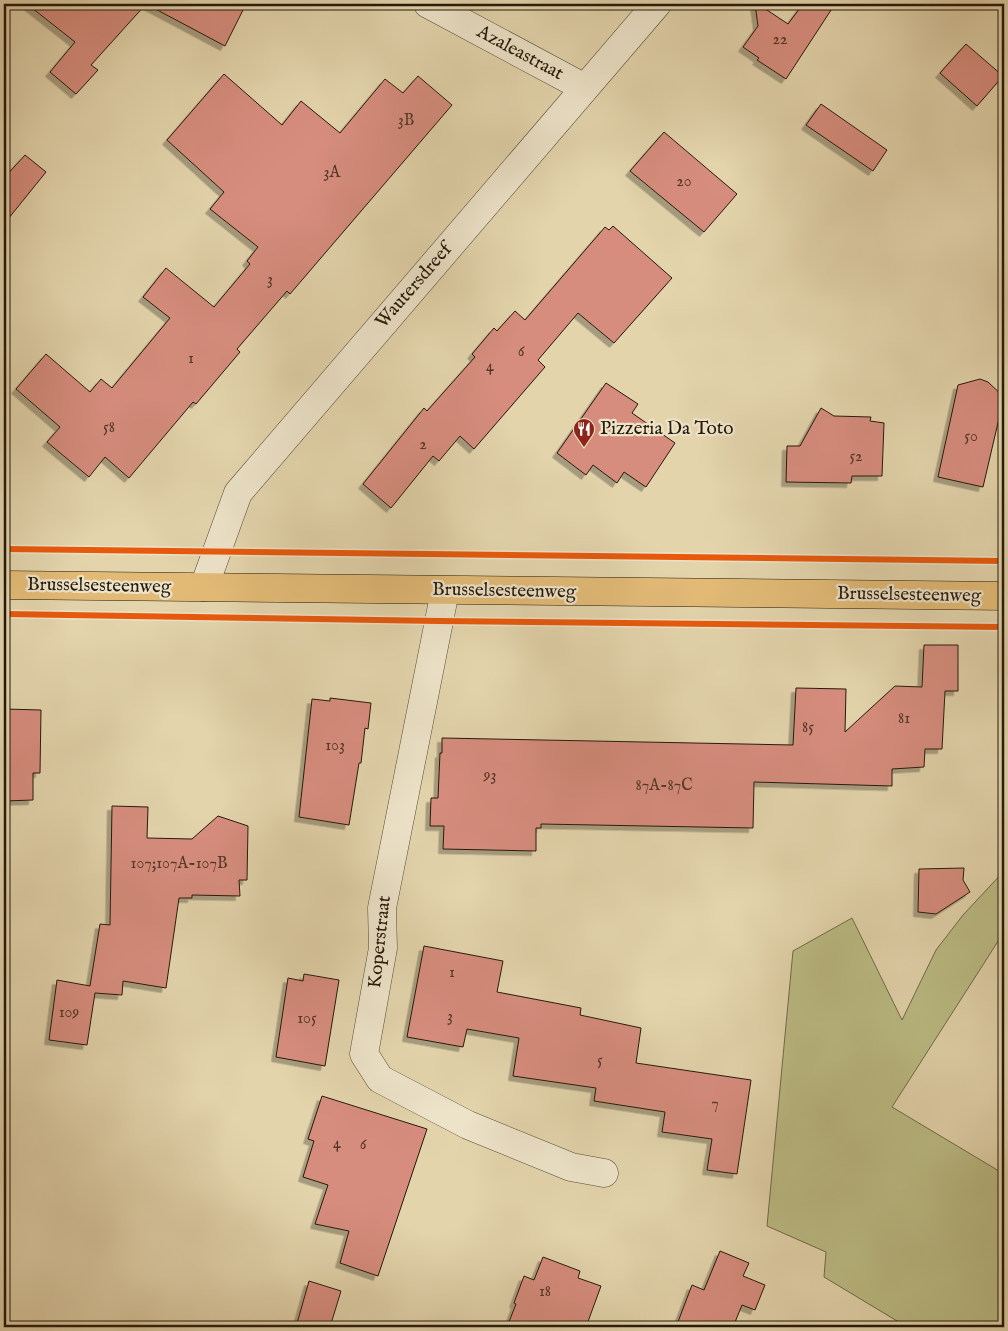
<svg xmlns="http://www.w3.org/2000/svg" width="1008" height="1331" font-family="'IM FELL English',serif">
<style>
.green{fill:#bbbb84;stroke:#706a48}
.building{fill:#d78d7e;stroke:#25190b;filter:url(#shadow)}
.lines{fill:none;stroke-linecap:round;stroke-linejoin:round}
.minor-casing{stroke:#544833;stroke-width:29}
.primary-casing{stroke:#25190b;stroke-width:29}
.minor{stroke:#ede3c9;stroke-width:28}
.primary{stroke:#e2ba76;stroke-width:28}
.cycleway-casing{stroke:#ede3c9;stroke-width:9}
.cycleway{stroke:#e8590c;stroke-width:6}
.labels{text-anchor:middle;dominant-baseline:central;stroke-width:4.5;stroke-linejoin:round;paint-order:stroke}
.number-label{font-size:16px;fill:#523628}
.street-label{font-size:19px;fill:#25190b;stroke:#ede3c9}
.poi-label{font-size:19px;fill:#25190b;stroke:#ede3c9;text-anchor:start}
</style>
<defs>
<filter id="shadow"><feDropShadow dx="-4.5" dy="4.5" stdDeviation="0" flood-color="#0004"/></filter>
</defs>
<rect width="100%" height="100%" fill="#e3d4ac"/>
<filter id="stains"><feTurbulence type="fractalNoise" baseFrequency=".004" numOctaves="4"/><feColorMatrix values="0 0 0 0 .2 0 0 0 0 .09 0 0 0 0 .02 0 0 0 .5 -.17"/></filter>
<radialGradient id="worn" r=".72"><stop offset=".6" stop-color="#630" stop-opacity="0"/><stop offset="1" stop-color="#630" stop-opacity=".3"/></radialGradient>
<!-- green -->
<path class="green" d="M 1004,871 L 1004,932 L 892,1107 L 1004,1174 L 1004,1327 L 907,1327 L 824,1277 L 826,1252 L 767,1226 L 793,951 L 852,918 L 902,1020 L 936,950 L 963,915 Z"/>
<!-- building -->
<path class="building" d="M 27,4 L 246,4 L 225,46 L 146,4 L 91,65 L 98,70 L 76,94 L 50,72 L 75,42 Z
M 755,4 L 758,4 L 788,24 L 803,4 L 835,4 L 786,79 L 757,60 L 759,58 L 743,47 L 758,26 Z
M 966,44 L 1003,76 L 977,106 L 940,73 Z
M 224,74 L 282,125 L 301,101 L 340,133 L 385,79 L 403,93 L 418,76 L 452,105 L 290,294 L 287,291 L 237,349 L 240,352 L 196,404 L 193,402 L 129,478 L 105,457 L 89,477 L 47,442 L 60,427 L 16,389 L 46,354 L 90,392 L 101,379 L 112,388 L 170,318 L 143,297 L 166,268 L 214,307 L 250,264 L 247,261 L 258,247 L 210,209 L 224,192 L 167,140 Z
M 821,104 L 887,150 L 873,171 L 806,125 Z
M 664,132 L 737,194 L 704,232 L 630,171 Z
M 25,155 L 46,172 L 4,224 L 4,178 Z
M 613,226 L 672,278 L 614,343 L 578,313 L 538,360 L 545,367 L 474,449 L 460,436 L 439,461 L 433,456 L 391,508 L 363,484 L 424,408 L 427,411 L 475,357 L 472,354 L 494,328 L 497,331 L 515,311 L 525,320 L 605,227 L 609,230 Z
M 980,379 L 988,382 L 1004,397 L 983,487 L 938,477 L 958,385 Z
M 606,383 L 638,404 L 632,413 L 675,443 L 646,487 L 624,472 L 617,483 L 593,465 L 586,475 L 557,453 Z
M 821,408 L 834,416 L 871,417 L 870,421 L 884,423 L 882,476 L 852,476 L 851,483 L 786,482 L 787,446 L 800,446 Z
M 924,645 L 958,645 L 958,691 L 945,691 L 942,749 L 925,749 L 924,767 L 892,769 L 892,786 L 754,782 L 753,828 L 541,824 L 541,828 L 536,828 L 536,851 L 443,849 L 444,826 L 430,826 L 431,798 L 438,798 L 440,753 L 442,753 L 442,738 L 793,745 L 796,688 L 846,689 L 845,732 L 895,686 L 922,687 Z
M 330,698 L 371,703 L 368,729 L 365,728 L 361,763 L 359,763 L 349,825 L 299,817 L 312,699 L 330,701 Z
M 4,709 L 41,710 L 40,773 L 33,773 L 33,800 L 4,801 Z
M 112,806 L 148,807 L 147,838 L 192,839 L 218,816 L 248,826 L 247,880 L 239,880 L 240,896 L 192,895 L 192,898 L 179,898 L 166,988 L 123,981 L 122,995 L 95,993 L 87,1045 L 49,1040 L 57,980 L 90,986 L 100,924 L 110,925 Z
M 964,868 L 963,880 L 970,892 L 936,914 L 918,912 L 919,869 Z
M 424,946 L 503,961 L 497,992 L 581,1008 L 580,1015 L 641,1028 L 636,1063 L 751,1080 L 737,1174 L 707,1170 L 712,1139 L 662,1132 L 665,1112 L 594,1101 L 596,1088 L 513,1076 L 519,1038 L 467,1029 L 463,1047 L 407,1037 Z
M 304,974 L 339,980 L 325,1066 L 276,1057 L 288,978 L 303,981 Z
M 322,1096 L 427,1129 L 378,1276 L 340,1263 L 349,1231 L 315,1224 L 328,1185 L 303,1177 L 314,1141 L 308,1139 Z
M 720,1251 L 749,1263 L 743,1276 L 765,1285 L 755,1310 L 742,1305 L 733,1327 L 676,1327 L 692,1285 L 704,1290 Z
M 543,1257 L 580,1271 L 578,1278 L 601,1286 L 586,1327 L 507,1327 L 516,1304 L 514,1303 L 524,1276 L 534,1280 Z
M 309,1281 L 341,1291 L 330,1327 L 296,1327 Z"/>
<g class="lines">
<!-- minor casing -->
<g class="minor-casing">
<path id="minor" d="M 428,4 L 585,88
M 204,587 L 238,493 L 657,4
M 445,591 L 382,908 L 383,948 L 364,1054 L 380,1079 L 468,1125 L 571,1167 L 604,1173"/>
</g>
<!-- primary casing -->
<g class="primary-casing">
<path id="primary" d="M 4,585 L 1004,596"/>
</g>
<!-- minor -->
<use href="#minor" class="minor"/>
<!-- primary -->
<use href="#primary" class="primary"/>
<!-- cycleway casing -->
<g class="cycleway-casing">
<path id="cycleway" d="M 4,549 L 1004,561
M 4,614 L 439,621 L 1004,627"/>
</g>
<!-- cycleway -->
<use href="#cycleway" class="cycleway"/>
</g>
<!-- icons -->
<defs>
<g id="restaurant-pin" transform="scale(1.125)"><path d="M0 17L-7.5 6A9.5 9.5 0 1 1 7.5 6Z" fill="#8f2418" stroke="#ede3c9"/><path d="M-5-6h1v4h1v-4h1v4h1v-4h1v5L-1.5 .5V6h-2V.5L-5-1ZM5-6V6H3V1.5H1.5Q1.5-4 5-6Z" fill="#fff"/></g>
</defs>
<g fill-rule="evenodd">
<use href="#restaurant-pin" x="584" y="429"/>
</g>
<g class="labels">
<!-- number labels -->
<g class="number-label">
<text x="780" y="40">22</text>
<text x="406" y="121">3B</text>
<text x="332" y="173">3A</text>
<text x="684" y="182">20</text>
<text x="270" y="280">3</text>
<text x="521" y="352">6</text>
<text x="191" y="359">1</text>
<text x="490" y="367">4</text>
<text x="109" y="428">58</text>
<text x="971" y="437">50</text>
<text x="423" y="445">2</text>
<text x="856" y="457">52</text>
<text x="904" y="719">81</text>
<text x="808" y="728">85</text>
<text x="335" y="746">103</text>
<text x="490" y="776">93</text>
<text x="664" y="786">87A-87C</text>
<text x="179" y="864">107;107A-107B</text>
<text x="452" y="973">1</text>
<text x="69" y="1013">109</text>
<text x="450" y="1017">3</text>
<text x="307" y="1019">105</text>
<text x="600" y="1061">5</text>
<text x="715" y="1104">7</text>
<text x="337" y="1144">4</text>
<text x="363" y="1145">6</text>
<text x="545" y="1292">18</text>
</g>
<!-- street labels -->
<g class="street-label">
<text transform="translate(520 53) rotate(28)">Azaleastraat</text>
<text transform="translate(414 286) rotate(-49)">Wautersdreef</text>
<text transform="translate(99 586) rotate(1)">Brusselsesteenweg</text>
<text transform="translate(504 591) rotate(1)">Brusselsesteenweg</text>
<text transform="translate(909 595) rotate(1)">Brusselsesteenweg</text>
<text transform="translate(380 942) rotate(-84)">Koperstraat</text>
</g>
<!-- poi labels -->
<g class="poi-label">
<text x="600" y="429">Pizzeria Da Toto</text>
</g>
</g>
<!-- margin -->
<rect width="1008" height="1331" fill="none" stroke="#e3d4ac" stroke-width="20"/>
<rect x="5" y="5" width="998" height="1321" fill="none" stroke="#25190b" stroke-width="2.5"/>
<rect x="10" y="10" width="988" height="1311" fill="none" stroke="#25190b"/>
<rect width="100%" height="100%" filter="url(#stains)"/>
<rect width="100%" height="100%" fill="url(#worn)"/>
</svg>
